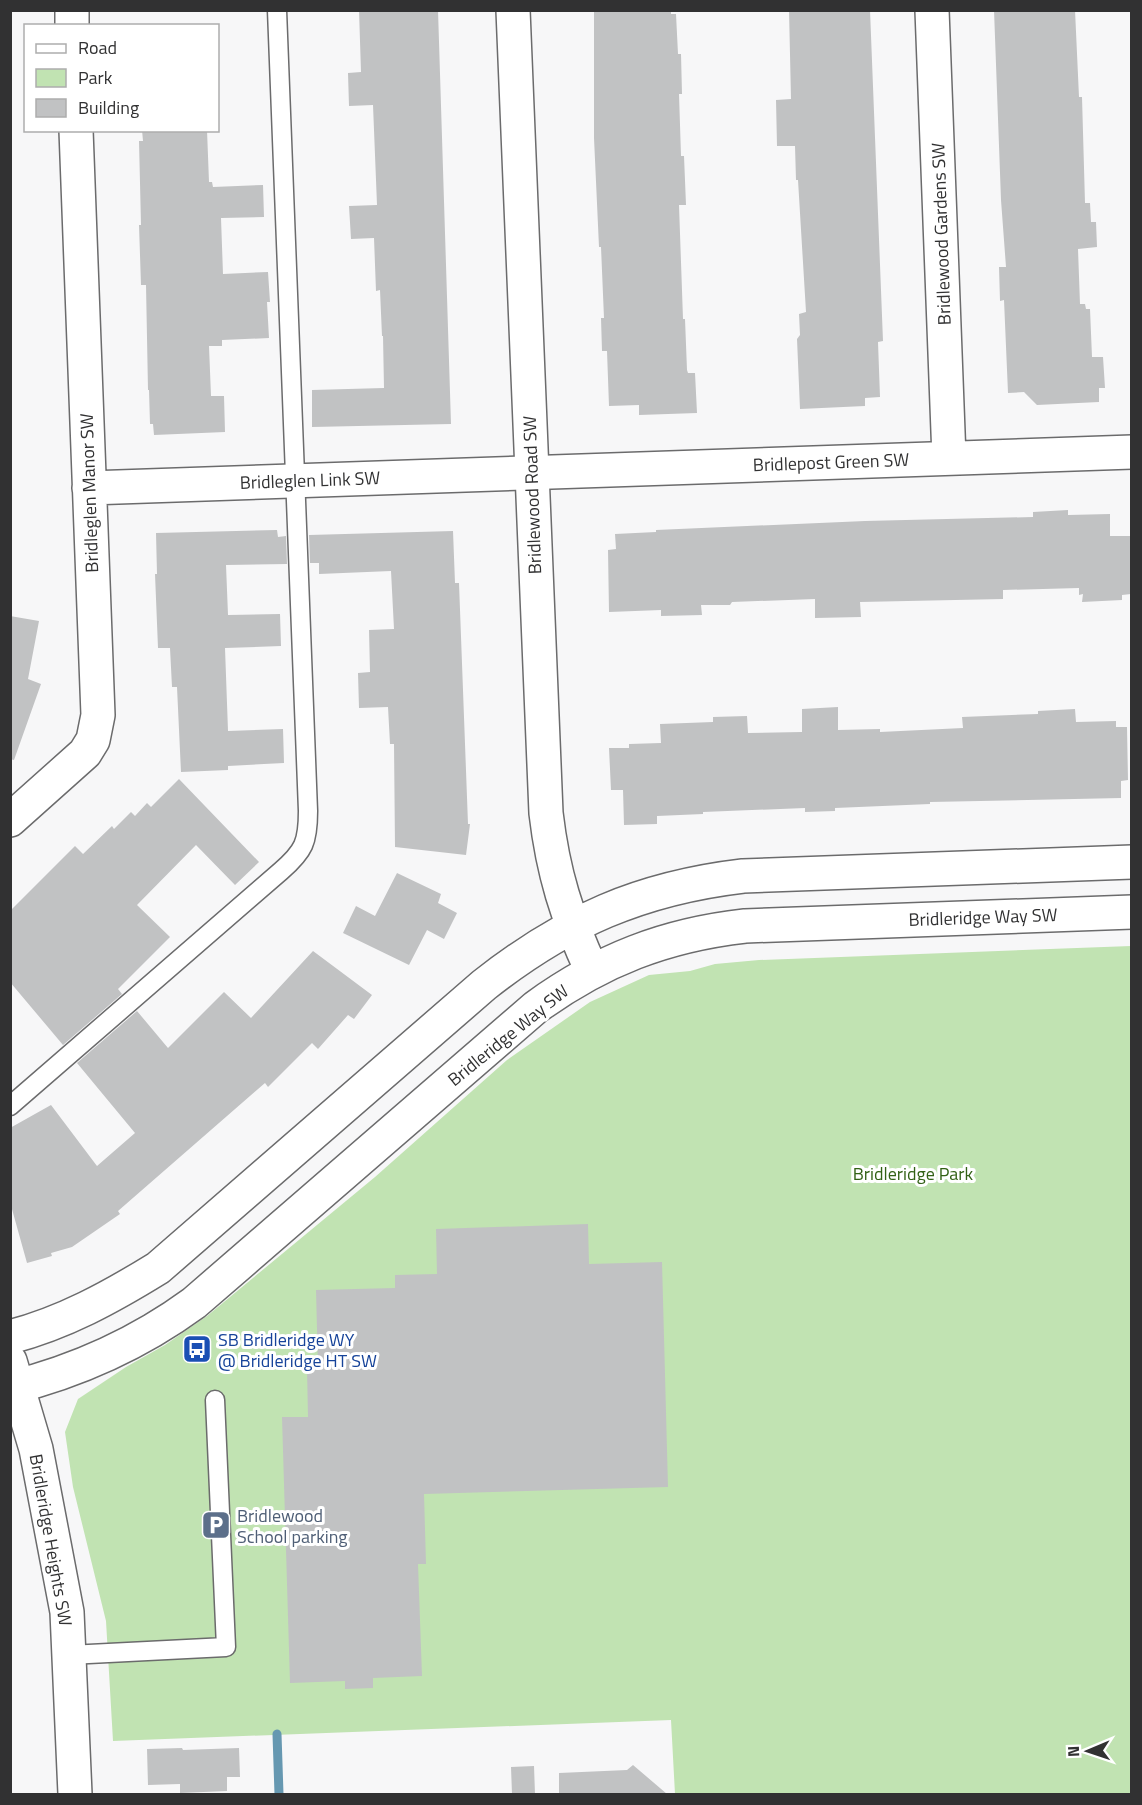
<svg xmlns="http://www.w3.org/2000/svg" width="1142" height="1805" font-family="'Titillium Web',sans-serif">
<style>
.green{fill:#c1e3b2}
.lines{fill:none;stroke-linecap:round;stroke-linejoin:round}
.stream{stroke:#6698b1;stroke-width:9}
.building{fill:#c1c2c3}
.service-casing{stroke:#6b6b6c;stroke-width:21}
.minor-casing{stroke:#6b6b6c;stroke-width:36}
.tertiary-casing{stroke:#6b6b6c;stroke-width:36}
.service{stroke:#fff;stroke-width:18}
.minor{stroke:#fff;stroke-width:33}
.tertiary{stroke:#fff;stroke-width:33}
.labels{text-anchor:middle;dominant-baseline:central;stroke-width:6;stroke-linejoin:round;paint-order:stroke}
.street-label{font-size:18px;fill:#313132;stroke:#fff}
.park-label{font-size:18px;fill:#326115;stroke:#fff}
.transit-label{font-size:18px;fill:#164399;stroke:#fff;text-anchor:start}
.service-label{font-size:18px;fill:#4e5e75;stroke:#fff;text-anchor:start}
</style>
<rect width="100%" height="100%" fill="#f7f7f8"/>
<!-- green -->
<path class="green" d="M 1131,946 L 1131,1794 L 675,1794 L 671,1720 L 113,1741 L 106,1621 L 73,1487 L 65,1432 L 78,1399 L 126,1367 L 165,1345 L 207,1316 L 375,1177 L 507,1060 L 590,1002 L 649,975 L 690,971 L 715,964 L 759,960 Z"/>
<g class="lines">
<!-- stream -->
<path class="stream" d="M 277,1734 L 279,1794"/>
</g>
<!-- building -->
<path class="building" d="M 359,10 L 438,10 L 451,424 L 312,427 L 312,390 L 384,388 L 383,336 L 382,336 L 380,290 L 376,291 L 374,238 L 351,239 L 349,206 L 377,205 L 373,105 L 349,106 L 348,73 L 361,72 Z
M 594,10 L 671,10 L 671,14 L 676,14 L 678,54 L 681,54 L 682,94 L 679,94 L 681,156 L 684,156 L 686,205 L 679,205 L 683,319 L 685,319 L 687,370 L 688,373 L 695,373 L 697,413 L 639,415 L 639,405 L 609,406 L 607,351 L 602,351 L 601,318 L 604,318 L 601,247 L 599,247 L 594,138 Z
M 789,10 L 870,10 L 883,341 L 878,342 L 880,397 L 865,398 L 865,406 L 800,409 L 797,339 L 800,335 L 799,314 L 806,312 L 798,180 L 796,180 L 795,146 L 777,146 L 776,100 L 791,99 Z
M 994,10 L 1075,10 L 1079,97 L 1082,97 L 1085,203 L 1090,203 L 1091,222 L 1096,222 L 1097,247 L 1078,249 L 1080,304 L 1085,304 L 1086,309 L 1090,309 L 1092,357 L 1103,357 L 1105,388 L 1099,388 L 1099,402 L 1037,405 L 1024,392 L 1008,393 L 1004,300 L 1000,301 L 999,267 L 1006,267 L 1001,200 Z
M 142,130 L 207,130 L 209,182 L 212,182 L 213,187 L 263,185 L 264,217 L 221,218 L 223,274 L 268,272 L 270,302 L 267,302 L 269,338 L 222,340 L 222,346 L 209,346 L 211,396 L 224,396 L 225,432 L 154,435 L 153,424 L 150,424 L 149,390 L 148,390 L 146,285 L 141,285 L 139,225 L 141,225 L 139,141 L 143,141 Z
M 1068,510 L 1068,515 L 1110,514 L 1110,536 L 1131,536 L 1131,594 L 1122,595 L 1122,600 L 1082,602 L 1083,594 L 1079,595 L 1079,588 L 1003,590 L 1003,599 L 860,602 L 861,617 L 815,618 L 815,599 L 732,602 L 730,605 L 701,605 L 702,615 L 661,616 L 661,610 L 609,612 L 608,550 L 616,549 L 615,534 L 656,532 L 656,530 L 865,521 L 1033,517 L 1033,512 Z
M 277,530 L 278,537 L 286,536 L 287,564 L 226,565 L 228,615 L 280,614 L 281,646 L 225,648 L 228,731 L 283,729 L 284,763 L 228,766 L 228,770 L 181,772 L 177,687 L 172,687 L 170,648 L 158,648 L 155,574 L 157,574 L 156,533 Z
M 453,531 L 455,583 L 459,583 L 468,824 L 470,824 L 466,855 L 395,847 L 394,744 L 390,744 L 388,707 L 359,708 L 358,673 L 370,672 L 369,630 L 394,629 L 391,571 L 319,574 L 319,563 L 310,563 L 309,535 Z
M 10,616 L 39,621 L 28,679 L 41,684 L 14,760 L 10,759 Z
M 838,707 L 838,730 L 880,729 L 880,732 L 963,728 L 962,717 L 1038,714 L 1038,711 L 1075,709 L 1076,722 L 1116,721 L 1116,727 L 1127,727 L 1128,780 L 1121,781 L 1121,798 L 930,802 L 930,804 L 835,808 L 835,811 L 805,812 L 805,808 L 703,812 L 703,814 L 657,816 L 657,824 L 624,825 L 623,790 L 611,790 L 609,748 L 629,748 L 629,744 L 661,743 L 660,724 L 713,722 L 713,717 L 747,716 L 748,733 L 802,732 L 802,709 Z
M 179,779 L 259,862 L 235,885 L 196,845 L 137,905 L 170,937 L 118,989 L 122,994 L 63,1045 L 10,982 L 10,911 L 75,846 L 83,854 L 112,826 L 114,829 L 131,812 L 135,816 L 147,803 L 151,807 Z
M 397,873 L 441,894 L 438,903 L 457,913 L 444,939 L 427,930 L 409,965 L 343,933 L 356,906 L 375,916 Z
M 313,951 L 372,995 L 354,1019 L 348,1015 L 318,1049 L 312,1043 L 268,1087 L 265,1083 L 118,1211 L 120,1214 L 72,1247 L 51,1253 L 52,1256 L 27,1263 L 10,1202 L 10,1128 L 51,1105 L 97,1166 L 135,1133 L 77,1063 L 137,1011 L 168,1048 L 224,992 L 251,1018 Z
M 588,1224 L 589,1264 L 662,1262 L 668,1487 L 424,1494 L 426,1564 L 418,1564 L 422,1676 L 373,1678 L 373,1688 L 345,1689 L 345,1681 L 290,1683 L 282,1417 L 308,1417 L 307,1368 L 318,1368 L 316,1290 L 395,1288 L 395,1275 L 437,1274 L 436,1229 Z
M 182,1748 L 183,1750 L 239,1748 L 240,1777 L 227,1777 L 227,1791 L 180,1793 L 180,1784 L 148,1785 L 147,1749 Z
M 633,1765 L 667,1794 L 559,1794 L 559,1773 L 627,1770 Z
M 534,1766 L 535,1794 L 512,1794 L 511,1767 Z"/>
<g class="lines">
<!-- service casing -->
<g class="service-casing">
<path id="service" d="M 10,1106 L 281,871 C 304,851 308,842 308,811 L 277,10
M 69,1655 L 226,1647 L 215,1400"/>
</g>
<!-- minor casing -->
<g class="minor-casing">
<path id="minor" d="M 72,10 L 72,26
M 932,10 L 949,458
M 89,488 L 1132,452
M 10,820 L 85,753 L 93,740 L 98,715 L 76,130
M 10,1361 L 36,1449 L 67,1612 L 75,1794"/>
</g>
<!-- tertiary casing -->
<g class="tertiary-casing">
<path id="tertiary" d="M 513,10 L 546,813 C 553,873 567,917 592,971
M 10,1337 C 64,1323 111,1297 158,1268 L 484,985 C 565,921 641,888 743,876 L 1132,862
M 10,1388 C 78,1371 138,1344 194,1303 L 536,1007 C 601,960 665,935 745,926 L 1132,912"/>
</g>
<!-- service -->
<use href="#service" class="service"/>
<!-- minor -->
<use href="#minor" class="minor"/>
<!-- tertiary -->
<use href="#tertiary" class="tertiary"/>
</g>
<!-- icons -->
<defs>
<g id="bus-square" transform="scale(1.5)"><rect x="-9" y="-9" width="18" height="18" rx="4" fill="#1a4fb4" stroke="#fff"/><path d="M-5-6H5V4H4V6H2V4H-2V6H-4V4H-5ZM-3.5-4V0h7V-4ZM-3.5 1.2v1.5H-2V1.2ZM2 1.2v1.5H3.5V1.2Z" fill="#fff"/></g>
<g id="parking-square" transform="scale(1.5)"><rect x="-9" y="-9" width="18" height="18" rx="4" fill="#5c6f8a" stroke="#fff"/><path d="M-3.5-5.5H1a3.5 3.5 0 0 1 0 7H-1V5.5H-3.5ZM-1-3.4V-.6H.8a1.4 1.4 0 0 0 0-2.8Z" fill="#fff"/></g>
</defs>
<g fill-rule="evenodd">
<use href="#bus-square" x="197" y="1349"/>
<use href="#parking-square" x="216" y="1525"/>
</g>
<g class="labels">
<!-- street labels -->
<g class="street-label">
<text transform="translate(941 234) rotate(-92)">Bridlewood Gardens SW</text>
<text transform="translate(831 462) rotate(-2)">Bridlepost Green SW</text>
<text transform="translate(310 480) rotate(-2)">Bridleglen Link SW</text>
<text transform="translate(89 493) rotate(-92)">Bridleglen Manor SW</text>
<text transform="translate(532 495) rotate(-92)">Bridlewood Road SW</text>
<text transform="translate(983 917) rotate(-2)">Bridleridge Way SW</text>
<text transform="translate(508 1035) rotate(-39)">Bridleridge Way SW</text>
<text transform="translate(51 1540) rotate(80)">Bridleridge Heights SW</text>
</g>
<!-- park labels -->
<g class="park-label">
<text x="913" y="1173">Bridleridge Park</text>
</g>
<!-- transit labels -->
<g class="transit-label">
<text x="218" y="1339">SB Bridleridge WY<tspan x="218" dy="21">@ Bridleridge HT SW</tspan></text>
</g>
<!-- service labels -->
<g class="service-label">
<text x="237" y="1515">Bridlewood<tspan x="237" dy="21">School parking</tspan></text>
</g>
</g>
<!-- border -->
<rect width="1142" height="1805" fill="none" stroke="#313132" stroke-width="24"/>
<!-- legend -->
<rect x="24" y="24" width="195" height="108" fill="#ffffff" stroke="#adadad" stroke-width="1.5"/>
<rect x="36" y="44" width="30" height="9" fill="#ffffff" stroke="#adadad" stroke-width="1.5"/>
<text x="78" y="54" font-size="18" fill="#313132">Road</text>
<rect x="36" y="69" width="30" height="18" fill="#c1e3b2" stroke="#adadad" stroke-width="1.5"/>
<text x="78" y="84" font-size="18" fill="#313132">Park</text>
<rect x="36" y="99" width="30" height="18" fill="#c1c2c3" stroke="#adadad" stroke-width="1.5"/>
<text x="78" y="114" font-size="18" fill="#313132">Building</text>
<!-- north arrow -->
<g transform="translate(1088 1751) rotate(268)" stroke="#ffffff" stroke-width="4.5" paint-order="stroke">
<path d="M0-4.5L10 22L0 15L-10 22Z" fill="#313132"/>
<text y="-9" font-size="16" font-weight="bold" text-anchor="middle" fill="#313132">N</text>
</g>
</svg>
